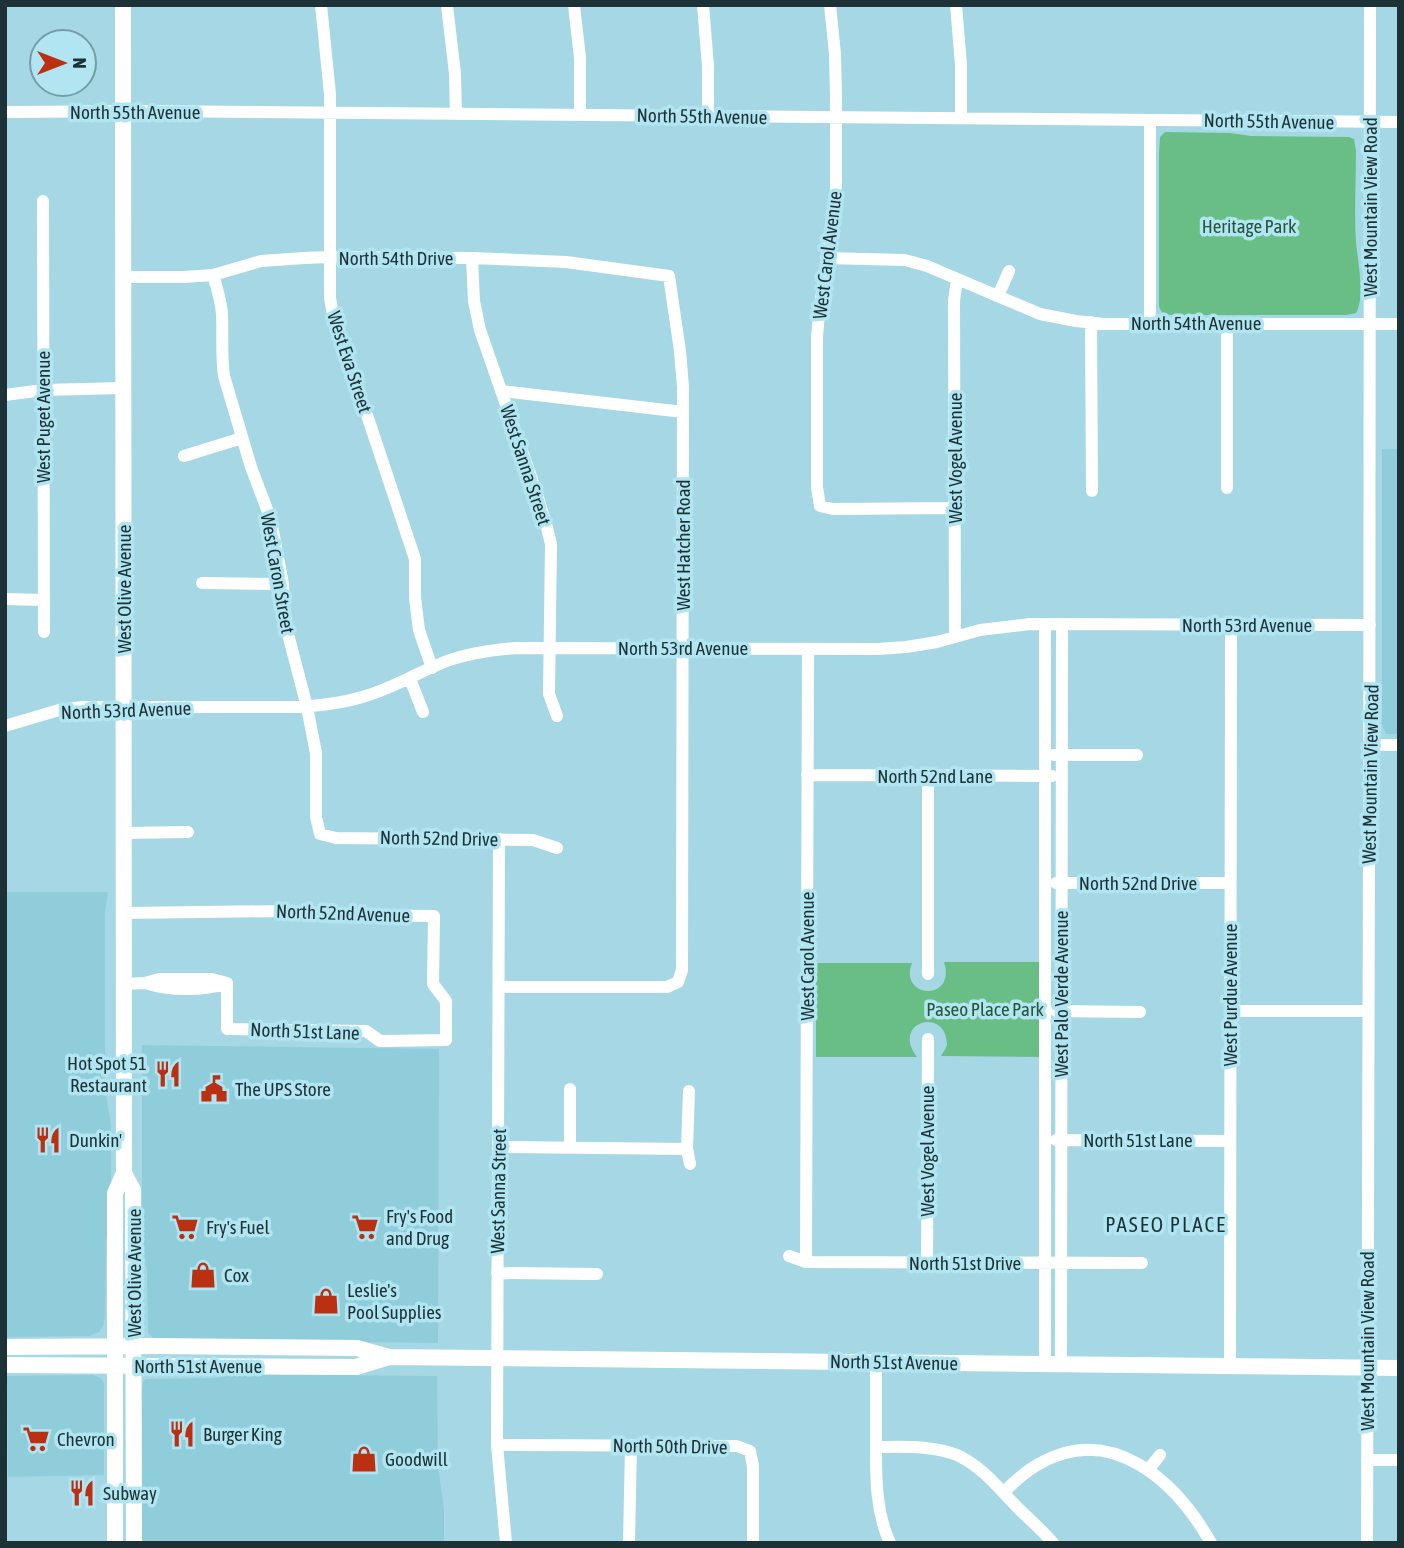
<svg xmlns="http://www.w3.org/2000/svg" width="1404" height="1548" font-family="'Asap Condensed',sans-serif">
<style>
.built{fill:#90cddb}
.green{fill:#68be85}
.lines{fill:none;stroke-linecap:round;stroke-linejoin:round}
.minor{stroke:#fff;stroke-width:12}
.major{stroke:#fff;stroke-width:16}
.labels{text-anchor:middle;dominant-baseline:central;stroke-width:7;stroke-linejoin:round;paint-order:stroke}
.street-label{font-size:19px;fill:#1d3236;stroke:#b1e5f1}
.park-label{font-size:19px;fill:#265537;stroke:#b1e5f1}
.poi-label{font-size:19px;fill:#1d3236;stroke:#b1e5f1;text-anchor:start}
.neighbourhood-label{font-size:21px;letter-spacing:2px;fill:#1d3236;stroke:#b1e5f1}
</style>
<rect width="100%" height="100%" fill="#a5d8e4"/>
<!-- built -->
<path class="built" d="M 1382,449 L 1399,449 L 1399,734 L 1386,734 L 1382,725 Z
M 5,892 L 108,892 L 105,912 L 105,1088 L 111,1125 L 111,1201 L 106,1243 L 105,1318 L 103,1326 L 99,1332 L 89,1336 L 5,1337 Z
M 142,1045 L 439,1049 L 438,1343 L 159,1340 L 155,1339 L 148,1333 L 147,1272 L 142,1238 Z
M 241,1374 L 437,1376 L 438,1466 L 444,1510 L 444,1543 L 142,1543 L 142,1389 L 143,1382 L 145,1379 L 150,1379 L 214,1378 Z
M 93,1375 L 101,1378 L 104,1383 L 104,1475 L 8,1477 L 7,1376 Z"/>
<!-- green -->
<path class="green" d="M 1165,132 L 1230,133 L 1251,136 L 1349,137 L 1354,139 L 1356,151 C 1356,181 1354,213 1356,243 C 1358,261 1365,298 1356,313 L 1346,315 L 1172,315 C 1164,314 1160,313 1159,305 L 1159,153 L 1160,137 Z
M 944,962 L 1040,962 L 1041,1057 L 941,1056 C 943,1052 946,1049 947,1045 C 947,1042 946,1036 945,1034 C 935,1009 893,1026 917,1057 L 816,1057 L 816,963 L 912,963 C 898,999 957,1002 944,962 Z"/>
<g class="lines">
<!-- minor -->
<path class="minor" d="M 321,5 L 330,94 L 330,298 L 335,326 L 368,418 L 415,559 L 415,598 L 419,630 L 432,668
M 447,5 L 455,74 L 456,114
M 574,5 L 580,58 L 580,115
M 703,5 L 708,66 L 708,116
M 830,5 L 835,54 L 836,98 L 836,190 L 819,314 L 817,337 L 817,487 L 820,506 L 833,509 L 955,508
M 956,5 L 961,65 L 961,118
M 5,112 L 146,111 L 1399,122
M 43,201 L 44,632
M 472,258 L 474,301 L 480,330 L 536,491 L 546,524 L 551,544 L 549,694 L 557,716
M 826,258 L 905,260 L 927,266 L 1040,314 L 1076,321 L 1104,324 L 1399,324
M 213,275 C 217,288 221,300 222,314 C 223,335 221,355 224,376 L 251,467 L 271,520 L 283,584 L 284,606 L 288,634 L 307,707 L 316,753 L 316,817 L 320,834 L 336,838 L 533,840 L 557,848
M 123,277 L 184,277 L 213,275 L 261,261 L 304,258 L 330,257 L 472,258 L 566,262 L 669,276 L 680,351 L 683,387 L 682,970 L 678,982 L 667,987 L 499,987
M 998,296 L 1009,271
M 1091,322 L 1092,491
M 1150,323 L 1150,120
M 1227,323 L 1227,488
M 501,391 L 683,412
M 5,395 L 43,390 L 123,388
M 184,456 L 242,438
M 202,583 L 283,584
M 5,599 L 43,600
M 1045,624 L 1045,1363
M 955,637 L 954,301 L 957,279
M 410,679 L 423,712
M 5,726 L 59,710 L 83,707 L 293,707 C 316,706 340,704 362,697 C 392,689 418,672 447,661 C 469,653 492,650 516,648 L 878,649 L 906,647 L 937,642 L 980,630 L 1030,624 L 1370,625
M 1370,745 L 1399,745
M 1054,755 L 1137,755
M 807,775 L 1052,776
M 928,776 L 928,974
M 123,833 L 188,832
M 499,839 L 497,1445 L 506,1543
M 1056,883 L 1230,883
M 124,913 L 286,911 L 309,915 L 434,916 L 433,984 L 446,1001 L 446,1040 L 380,1041 L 366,1031 L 227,1029 L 227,983
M 146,983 C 169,991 204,991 227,983
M 123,984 L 145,983 L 159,979 L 212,979 L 227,983
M 1056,1011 L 1140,1012
M 1230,1011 L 1368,1011
M 570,1089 L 570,1148
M 689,1091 L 687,1149 L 690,1164
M 1056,1140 L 1230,1141
M 498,1147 L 687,1149
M 789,1256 L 806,1262 L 1142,1263
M 806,1262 L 808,649
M 927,1263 L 928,1039
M 497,1273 L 597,1274
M 876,1362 C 876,1387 876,1413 876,1439 C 876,1475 875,1510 890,1543
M 1061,1363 L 1062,624
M 1230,1365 L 1231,625
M 497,1445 L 737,1446 L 750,1451 L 753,1466 L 753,1543
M 876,1447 C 903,1447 932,1445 957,1455 C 983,1467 999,1489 1018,1508 C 1030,1520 1042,1530 1053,1543
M 1367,1460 L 1399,1460
M 1148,1470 L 1160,1455
M 1004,1492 C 1014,1482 1025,1472 1037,1465 C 1111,1421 1176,1481 1211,1543
M 629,1543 L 631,1445
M 1367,1543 C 1369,1030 1370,518 1370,5"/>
<!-- major -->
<path class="major" d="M 124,1173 L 133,1190 L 134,1543
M 5,1347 L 152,1346 L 357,1348 L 389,1357 L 1399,1368
M 5,1365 L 356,1367 L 389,1357
M 115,1543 L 115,1193 L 124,1173 L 123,5"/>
</g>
<!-- icons -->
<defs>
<g id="restaurant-bare" transform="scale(2.1)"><path d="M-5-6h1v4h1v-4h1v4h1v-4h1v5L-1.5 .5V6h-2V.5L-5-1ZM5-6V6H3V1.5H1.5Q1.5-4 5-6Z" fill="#bb3011" stroke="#b1e5f1" stroke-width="2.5" paint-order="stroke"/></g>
<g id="civic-bare" transform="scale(2.1)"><path d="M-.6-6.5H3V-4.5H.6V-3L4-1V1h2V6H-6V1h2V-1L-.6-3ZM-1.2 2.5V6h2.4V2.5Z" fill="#bb3011" stroke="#b1e5f1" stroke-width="2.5" paint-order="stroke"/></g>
<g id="supermarket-bare" transform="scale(2.1)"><path d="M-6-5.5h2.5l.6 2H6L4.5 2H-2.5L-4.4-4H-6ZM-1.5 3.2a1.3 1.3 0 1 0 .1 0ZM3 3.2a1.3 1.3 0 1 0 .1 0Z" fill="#bb3011" stroke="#b1e5f1" stroke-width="2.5" paint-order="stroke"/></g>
<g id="shop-bare" transform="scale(2.1)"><path d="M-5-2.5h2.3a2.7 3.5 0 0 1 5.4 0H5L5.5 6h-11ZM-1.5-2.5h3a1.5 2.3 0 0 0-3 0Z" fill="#bb3011" stroke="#b1e5f1" stroke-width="2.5" paint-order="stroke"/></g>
</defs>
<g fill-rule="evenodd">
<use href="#restaurant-bare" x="168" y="1074"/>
<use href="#civic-bare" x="214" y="1089"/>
<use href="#restaurant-bare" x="48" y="1140"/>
<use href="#supermarket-bare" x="185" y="1227"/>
<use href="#supermarket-bare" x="365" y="1227"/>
<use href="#shop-bare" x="203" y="1275"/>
<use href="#shop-bare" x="326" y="1301"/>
<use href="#restaurant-bare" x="182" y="1434"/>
<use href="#supermarket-bare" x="36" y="1439"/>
<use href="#shop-bare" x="364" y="1459"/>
<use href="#restaurant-bare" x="82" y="1493"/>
</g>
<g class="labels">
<!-- street labels -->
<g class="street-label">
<text x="135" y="112">North 55th Avenue</text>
<text transform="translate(702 116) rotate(1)">North 55th Avenue</text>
<text transform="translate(1269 121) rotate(1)">North 55th Avenue</text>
<text transform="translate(1370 207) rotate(-90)">West Mountain View Road</text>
<text transform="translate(827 255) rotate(-83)">West Carol Avenue</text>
<text x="396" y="258">North 54th Drive</text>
<text x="1196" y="323">North 54th Avenue</text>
<text transform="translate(350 362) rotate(72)">West Eva Street</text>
<text transform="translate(43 417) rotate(-90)">West Puget Avenue</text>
<text transform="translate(955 458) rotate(-90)">West Vogel Avenue</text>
<text transform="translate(526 465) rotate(72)">West Sanna Street</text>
<text transform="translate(683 545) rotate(-90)">West Hatcher Road</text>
<text transform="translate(278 573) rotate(80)">West Caron Street</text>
<text transform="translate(124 589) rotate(-90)">West Olive Avenue</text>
<text x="1247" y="625">North 53rd Avenue</text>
<text x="683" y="648">North 53rd Avenue</text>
<text transform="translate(126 710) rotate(-2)">North 53rd Avenue</text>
<text transform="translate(1370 774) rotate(-89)">West Mountain View Road</text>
<text x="935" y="776">North 52nd Lane</text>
<text transform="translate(439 838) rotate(1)">North 52nd Drive</text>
<text x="1138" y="883">North 52nd Drive</text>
<text transform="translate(343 913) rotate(2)">North 52nd Avenue</text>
<text transform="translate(807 956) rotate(-90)">West Carol Avenue</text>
<text transform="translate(1061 994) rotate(-90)">West Palo Verde Avenue</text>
<text transform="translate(1230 995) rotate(-90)">West Purdue Avenue</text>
<text transform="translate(305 1031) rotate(2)">North 51st Lane</text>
<text x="1138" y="1140">North 51st Lane</text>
<text transform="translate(927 1151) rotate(-90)">West Vogel Avenue</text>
<text transform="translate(498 1191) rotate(-89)">West Sanna Street</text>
<text x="965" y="1263">North 51st Drive</text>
<text transform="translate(134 1273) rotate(-90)">West Olive Avenue</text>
<text transform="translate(1367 1341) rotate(-90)">West Mountain View Road</text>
<text transform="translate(894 1362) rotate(1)">North 51st Avenue</text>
<text x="198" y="1366">North 51st Avenue</text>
<text transform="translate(670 1446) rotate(1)">North 50th Drive</text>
</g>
<!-- park labels -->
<g class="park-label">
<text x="1249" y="226">Heritage Park</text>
<text x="985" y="1009">Paseo Place Park</text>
</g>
<!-- poi labels -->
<g class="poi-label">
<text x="147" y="1063" text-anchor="end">Hot Spot 51<tspan x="147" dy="22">Restaurant</tspan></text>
<text x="235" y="1089">The UPS Store</text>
<text x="69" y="1140">Dunkin'</text>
<text x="386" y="1216">Fry's Food<tspan x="386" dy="22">and Drug</tspan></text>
<text x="206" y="1227">Fry's Fuel</text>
<text x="224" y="1275">Cox</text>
<text x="347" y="1290">Leslie's<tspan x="347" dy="22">Pool Supplies</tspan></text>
<text x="203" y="1434">Burger King</text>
<text x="57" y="1439">Chevron</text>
<text x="385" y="1459">Goodwill</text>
<text x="103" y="1493">Subway</text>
</g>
<!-- neighbourhood labels -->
<g class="neighbourhood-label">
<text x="1166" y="1224">PASEO PLACE</text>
</g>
</g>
<!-- border -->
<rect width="1404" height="1548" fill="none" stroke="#1d3236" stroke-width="14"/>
<!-- north arrow -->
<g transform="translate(63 63) rotate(90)"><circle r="33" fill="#b1e5f1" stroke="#769da6" stroke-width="2"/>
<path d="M0-5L12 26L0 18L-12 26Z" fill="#bb3011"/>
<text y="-10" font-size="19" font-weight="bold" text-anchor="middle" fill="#1d3236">N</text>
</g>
</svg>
